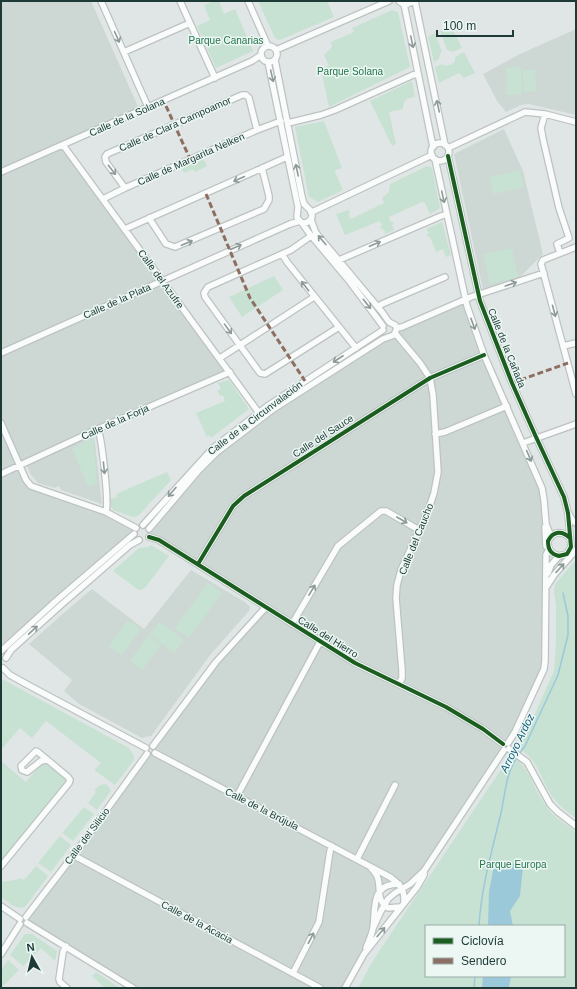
<svg xmlns="http://www.w3.org/2000/svg" width="577" height="989" font-family="Helvetica,sans-serif">
<style>
.built{fill:#cdd8d5}
.green{fill:#c7e2d3;fill-rule:evenodd}
.water{fill:#9bc9da}
.lines{fill:none;stroke-linecap:round;stroke-linejoin:round}
.stream{stroke:#9bc9da;stroke-width:1.5}
.minor-casing{stroke:#bdc3c2;stroke-width:8}
.minor{stroke:#fafbfb;stroke-width:5.5}
.quiet{stroke:#8d6e63;stroke-width:3;stroke-dasharray:6 3;stroke-linecap:butt}
.cycleway-casing{stroke:#ecf7f3;stroke-width:6}
.cycleway{stroke:#1b5e20;stroke-width:4}
.oneway{stroke:#8c9a98}
.labels{text-anchor:middle;dominant-baseline:central;stroke-width:3;stroke-linejoin:round;paint-order:stroke}
.park-label{font-size:10px;fill:#24744e;stroke:#ecf7f3}
.street-label{font-size:10px;fill:#1d3a36;stroke:#ecf7f3}
.water-label{font-size:11px;font-style:italic;fill:#125b7a;stroke:#ecf7f3}
</style>
<rect width="100%" height="100%" fill="#e0e6e5"/>
<!-- built -->
<path class="built" d="M 1,1 L 91,1 L 140,111 L 64,144 L 230,372 L 19,466 L 28,483 L 91,507 L 135,530 L 134,532 L 1,651 Z
M 576,29 L 576,115 L 529,104 L 521,105 L 506,112 L 497,101 L 483,74 L 520,54 Z
M 504,129 L 523,171 L 543,254 L 519,278 L 483,290 L 454,154 Z
M 465,300 L 542,488 L 549,539 L 544,669 L 507,743 L 504,743 L 502,746 L 503,749 L 424,871 L 410,884 L 393,884 L 379,894 L 373,928 L 364,954 L 345,988 L 133,988 L 28,921 L 27,919 L 147,754 L 153,754 L 155,750 L 153,746 L 192,695 L 266,607 L 150,535 L 150,530 L 199,470 L 262,417 L 397,331 Z
M 94,435 L 102,504 L 61,490 L 59,486 L 55,488 L 38,483 L 31,475 L 27,466 L 29,464 Z
M 191,570 L 245,602 L 250,607 L 249,611 L 211,654 L 151,736 L 142,738 L 79,704 L 64,691 L 72,680 L 29,644 L 66,611 L 92,589 L 144,629 Z"/>
<!-- green -->
<path class="green" d="M 214,1 L 219,1 L 224,14 L 235,9 L 253,51 L 216,68 L 197,26 L 210,20 L 204,5 Z
M 258,1 L 327,1 L 334,17 L 280,40 L 276,39 L 274,36 Z
M 392,10 L 398,12 L 410,67 L 329,107 L 321,69 L 329,66 L 324,55 L 332,47 L 331,42 L 354,32 L 352,28 Z
M 451,26 L 462,48 L 453,52 L 447,50 L 440,31 Z
M 435,33 L 442,52 L 440,54 L 439,59 L 434,62 L 428,37 Z
M 464,52 L 475,73 L 464,78 L 459,73 L 439,83 L 435,67 L 442,64 L 445,66 L 451,65 L 455,61 L 455,57 Z
M 521,67 L 522,94 L 507,95 L 506,68 Z
M 523,70 L 535,70 L 536,91 L 524,92 Z
M 412,81 L 415,97 C 407,98 403,100 403,109 L 389,112 L 396,144 L 392,146 L 370,101 Z
M 324,121 L 342,168 L 335,170 L 335,172 L 343,190 L 318,202 L 309,197 L 295,127 Z
M 203,158 L 207,166 L 195,172 L 193,169 L 184,173 L 181,167 Z
M 427,166 L 429,166 L 432,168 L 440,208 L 430,214 L 425,203 L 422,202 L 389,217 L 390,222 L 392,221 L 394,224 L 392,225 L 394,230 L 385,234 L 384,229 L 382,230 L 380,226 L 382,225 L 380,221 L 345,235 L 336,214 L 349,210 L 350,213 L 348,214 L 351,219 L 384,203 L 382,198 L 389,192 L 390,184 Z
M 520,170 L 524,187 L 493,194 L 489,177 Z
M 442,222 L 451,255 L 446,257 L 443,249 L 436,252 L 430,237 L 428,237 L 427,234 L 429,233 L 426,229 Z
M 512,248 L 518,277 L 490,284 L 483,254 Z
M 274,276 L 283,290 L 242,317 L 229,297 Z
M 229,380 L 249,409 L 211,438 L 209,435 L 207,437 L 196,413 L 225,401 L 223,395 L 220,396 L 218,392 L 218,390 L 221,389 L 218,383 Z
M 93,438 L 97,484 L 88,487 L 72,448 Z
M 167,472 L 171,480 L 138,516 L 133,517 L 113,510 L 111,507 L 110,499 L 117,497 L 116,494 Z
M 151,545 L 169,556 L 145,588 L 141,590 L 137,589 L 113,571 L 139,548 L 148,547 Z
M 576,560 L 576,818 C 568,813 561,807 555,800 C 540,782 541,761 518,748 L 525,736 L 554,671 L 556,640 L 556,605 L 554,592 L 555,584 Z
M 208,583 L 222,593 L 189,638 L 175,628 Z
M 128,620 L 141,629 L 122,655 L 109,646 Z
M 160,622 L 184,640 L 174,653 L 150,634 Z
M 149,635 L 161,645 L 142,670 L 130,661 Z
M 4,680 L 129,748 L 134,756 L 134,760 L 115,785 L 94,770 L 101,763 L 46,721 L 32,738 L 20,728 L 1,750 L 1,681 Z
M 510,756 L 512,756 C 530,767 533,789 546,806 C 553,817 566,824 576,832 L 576,988 L 358,988 L 374,959 ZM 426,926 L 564,926 L 564,976 L 426,976 Z
M 1,761 L 26,782 L 42,763 L 45,761 L 67,780 L 1,861 Z
M 105,784 L 108,786 L 111,791 L 97,810 L 88,803 L 96,792 L 94,790 L 100,785 Z
M 84,807 L 94,814 L 73,841 L 62,833 Z
M 60,836 L 71,845 L 51,872 L 38,863 Z
M 36,866 L 48,876 L 25,907 C 15,910 8,902 1,897 L 1,882 L 16,880 L 20,878 L 24,880 Z
M 25,934 L 32,934 L 57,951 L 55,961 L 41,948 L 23,966 L 10,955 Z
M 8,960 L 19,970 L 1,988 L 1,970 Z
M 96,972 L 120,988 L 105,988 L 92,976 Z"/>
<!-- water -->
<path class="water" d="M 495,860 L 522,865 L 523,867 L 520,896 L 510,911 L 513,926 L 488,926 L 489,892 Z
M 483,976 L 511,976 L 509,988 L 482,988 Z"/>
<g class="lines">
<!-- stream -->
<path class="stream" d="M 519,754 L 525,746 L 558,675 L 568,635 L 568,616 L 563,593
M 479,926 C 481,888 492,851 501,813 C 505,795 506,773 517,757
M 474,988 L 475,976"/>
<!-- minor casing -->
<g class="minor-casing">
<path id="minor" d="M 101,1 L 148,107
M 180,1 L 215,78
M 248,1 L 268,46
M 399,1 C 403,5 408,5 413,1
M 415,1 L 445,145
M 404,4 L 433,147
M261 54a8 8 0 1 1 16 0a8 8 0 1 1-16 0Z
M 276,50 L 389,1
M 124,52 L 190,23
M 275,60 L 302,197 L 304,204 L 310,210 L 312,215 C 312,221 308,223 302,223
M 268,62 L 298,207 L 297,217 L 298,219 L 302,223 L 309,233 L 350,282 L 383,326
M 545,114 L 541,128 L 543,139 L 559,208 L 569,238 L 557,244 L 560,253
M 288,123 L 321,115 L 335,110 L 413,75 L 418,74
M431 152a9 9 0 1 1 18 0a9 9 0 1 1-18 0Z
M 63,145 L 259,413
M 448,148 L 525,112 L 545,114 L 576,122
M 448,156 L 480,301 L 512,383 L 536,437 L 564,497 L 568,513 L 571,547 L 567,554 L 559,556 C 551,554 548,550 548,541 C 553,531 562,530 570,538
M 435,159 L 467,306 L 484,355 L 542,488 L 544,500 L 546,524 L 551,537
M 1,172 L 252,61 L 261,55
M 125,188 L 106,162 L 105,157 L 107,154 L 242,95 L 246,95 L 249,98 L 257,130
M 103,199 L 125,188 L 257,130 L 281,121
M 312,212 L 432,155
M 149,218 L 166,244 L 175,247 L 264,209 L 269,200 L 269,196 L 262,168
M 311,220 L 316,233 L 382,312 L 389,322
M 125,229 L 287,157
M 311,236 L 291,250 L 208,287 L 204,293 L 205,297 L 260,373 L 265,374 L 339,327
M 576,247 L 543,260 L 541,264 L 576,394
M 282,254 L 287,262 L 356,348
M 339,260 L 441,216 L 447,214
M 378,307 L 382,304 L 445,277
M 397,328 L 402,327 L 471,297 L 544,273
M 395,333 L 420,363 L 430,378 L 433,395 L 438,472 L 434,493 L 428,511 L 401,570 L 397,585 L 396,598 L 402,670 L 402,678 L 399,684
M 563,346 L 576,343
M 1,353 L 290,224 L 300,221
M 220,358 L 314,297
M 1,423 L 26,480 L 31,486 L 106,512 L 136,528
M 98,429 C 102,440 109,502 106,512
M 435,434 L 445,432 L 507,406
M 523,443 L 576,424
M 1,474 L 98,429 L 230,372
M 569,514 L 572,520 L 576,523
M 143,525 L 212,449 L 269,405 L 383,330
M 545,527 L 546,546
M 149,529 L 199,470 L 217,452 L 272,410 L 383,339 L 394,335 L 397,328 L 395,325 L 389,322
M 149,537 L 159,540 L 355,663 L 446,707 L 483,729 L 503,744
M 198,564 L 233,506 L 244,496 L 430,378 L 484,355
M 548,573 L 551,565 L 559,556
M 547,586 L 554,575 L 576,550
M 292,624 L 338,546 L 381,511 L 386,511 L 419,530
M 1,651 L 57,600 L 134,534
M 6,658 L 11,650 L 61,605 L 130,545 L 139,540
M 3,668 L 10,675 L 28,685 L 146,748
M 508,743 L 515,732 L 544,669 L 545,661 L 546,555 L 549,549
M 153,746 L 216,662 L 266,607
M 509,749 L 527,762 L 550,804 L 558,812 L 576,826
M 155,753 L 390,877 C 399,884 405,889 404,902
M 237,796 L 320,642
M 73,855 L 320,988
M 357,859 L 395,785
M 1,866 L 69,783 L 70,780 L 68,777 L 38,752 L 36,751 L 21,766 L 22,770 L 27,772 L 41,761 L 47,760
M 371,868 C 374,871 377,874 378,879 C 381,890 376,900 388,908 L 400,907
M 1,906 L 20,919
M 26,917 L 79,848 L 147,754
M 27,923 L 133,988
M 373,928 L 381,911 L 388,899 L 395,893 L 410,884 L 424,871 L 504,750
M 66,946 L 63,952 L 59,979 L 60,982 L 67,988
M 366,948 C 368,942 372,935 373,928 C 376,908 370,884 399,884
M 1,954 L 20,924
M 293,973 L 319,922 L 330,851 L 332,846
M 345,988 L 364,954 L 417,887 L 424,875 L 424,871"/>
</g>
<!-- minor -->
<use href="#minor" class="minor"/>
<!-- quiet -->
<path class="quiet" d="M 166,106 L 190,159
M 206,194 L 250,298 L 305,381
M 512,383 L 568,363"/>
<!-- cycleway casing -->
<g class="cycleway-casing">
<path id="cycleway" d="M 448,156 L 480,301 L 512,383 L 536,437 L 564,497 L 568,513 L 571,547 L 567,554 L 559,556 C 551,554 548,550 548,541 C 553,531 562,530 570,538
M 149,537 L 159,540 L 355,663 L 446,707 L 483,729 L 503,744
M 198,564 L 233,506 L 244,496 L 430,378 L 484,355"/>
</g>
<!-- cycleway -->
<use href="#cycleway" class="cycleway"/>
</g>
<!-- one-way arrows -->
<defs><path id="oneway-shaft" d="M-6 0H5M1.5-3L5.5 0L1.5 3" fill="none" stroke-width="1.6" stroke-linecap="round" stroke-linejoin="round"/></defs>
<g class="oneway">
<use href="#oneway-shaft" transform="translate(117 37) rotate(66)"/>
<use href="#oneway-shaft" transform="translate(412 42) rotate(78)"/>
<use href="#oneway-shaft" transform="translate(272 76) rotate(77)"/>
<use href="#oneway-shaft" transform="translate(438 106) rotate(-102)"/>
<use href="#oneway-shaft" transform="translate(112 170) rotate(52)"/>
<use href="#oneway-shaft" transform="translate(297 170) rotate(-102)"/>
<use href="#oneway-shaft" transform="translate(239 179) rotate(156)"/>
<use href="#oneway-shaft" transform="translate(443 197) rotate(78)"/>
<use href="#oneway-shaft" transform="translate(322 240) rotate(-130)"/>
<use href="#oneway-shaft" transform="translate(187 243) rotate(-23)"/>
<use href="#oneway-shaft" transform="translate(375 244) rotate(-23)"/>
<use href="#oneway-shaft" transform="translate(236 247) rotate(-24)"/>
<use href="#oneway-shaft" transform="translate(511 284) rotate(-19)"/>
<use href="#oneway-shaft" transform="translate(305 286) rotate(-128)"/>
<use href="#oneway-shaft" transform="translate(367 304) rotate(51)"/>
<use href="#oneway-shaft" transform="translate(554 311) rotate(75)"/>
<use href="#oneway-shaft" transform="translate(473 324) rotate(70)"/>
<use href="#oneway-shaft" transform="translate(228 329) rotate(54)"/>
<use href="#oneway-shaft" transform="translate(338 359) rotate(147)"/>
<use href="#oneway-shaft" transform="translate(529 456) rotate(67)"/>
<use href="#oneway-shaft" transform="translate(104 468) rotate(84)"/>
<use href="#oneway-shaft" transform="translate(172 492) rotate(131)"/>
<use href="#oneway-shaft" transform="translate(402 520) rotate(30)"/>
<use href="#oneway-shaft" transform="translate(560 568) rotate(-48)"/>
<use href="#oneway-shaft" transform="translate(312 590) rotate(-59)"/>
<use href="#oneway-shaft" transform="translate(33 630) rotate(-43)"/>
<use href="#oneway-shaft" transform="translate(381 932) rotate(-50)"/>
<use href="#oneway-shaft" transform="translate(311 938) rotate(-63)"/>
</g>
<g class="labels">
<!-- park labels -->
<g class="park-label">
<text x="226" y="40">Parque Canarias</text>
<text x="350" y="71">Parque Solana</text>
<text x="513" y="864">Parque Europa</text>
</g>
<!-- street labels -->
<g class="street-label">
<text transform="translate(127 117) rotate(-24)">Calle de la Solana</text>
<text transform="translate(175 124) rotate(-24)">Calle de Clara Campoamor</text>
<text transform="translate(191 159) rotate(-24)">Calle de Margarita Nelken</text>
<text transform="translate(161 279) rotate(54)">Calle del Azufre</text>
<text transform="translate(117 301) rotate(-24)">Calle de la Plata</text>
<text transform="translate(507 348) rotate(68)">Calle de la Cañada</text>
<text transform="translate(255 418) rotate(-37)">Calle de la Circunvalación</text>
<text transform="translate(115 422) rotate(-24)">Calle de la Forja</text>
<text transform="translate(323 436) rotate(-33)">Calle del Sauce</text>
<text transform="translate(416 539) rotate(-68)">Calle del Caucho</text>
<text transform="translate(328 637) rotate(32)">Calle del Hierro</text>
<text transform="translate(262 809) rotate(27)">Calle de la Brújula</text>
<text transform="translate(87 836) rotate(-53)">Calle del Silicio</text>
<text transform="translate(197 922) rotate(28)">Calle de la Acacia</text>
</g>
<!-- water labels -->
<g class="water-label">
<text transform="translate(517 743) rotate(-64)">Arroyo Ardoz</text>
</g>
</g>
<!-- border -->
<rect width="577" height="989" fill="none" stroke="#1d3a36" stroke-width="4"/>
<!-- legend -->
<rect x="425" y="925" width="140" height="52" fill="#ecf7f3" stroke="#99aba7"/>
<rect x="433" y="938" width="20" height="6" fill="#1b5e20" stroke="#99aba7"/>
<text x="461" y="945" font-size="12" fill="#1d3a36">Ciclovía</text>
<rect x="433" y="958" width="20" height="6" fill="#8d6e63" stroke="#99aba7"/>
<text x="461" y="965" font-size="12" fill="#1d3a36">Sendero</text>
<!-- north arrow -->
<g transform="translate(32 957) rotate(352)" stroke="#ecf7f3" stroke-width="3" paint-order="stroke">
<path d="M0-3L7 15L0 10L-7 15Z" fill="#1d3a36"/>
<text y="-6" font-size="11" font-weight="bold" text-anchor="middle" fill="#1d3a36">N</text>
</g>
<!-- scale -->
<path d="M437 30v6h76v-6" fill="none" stroke="#1d3a36" stroke-width="2"/>
<text x="443" y="30" font-size="12" fill="#1d3a36" stroke="#ecf7f3" stroke-width="3" paint-order="stroke">100 m</text>
</svg>
